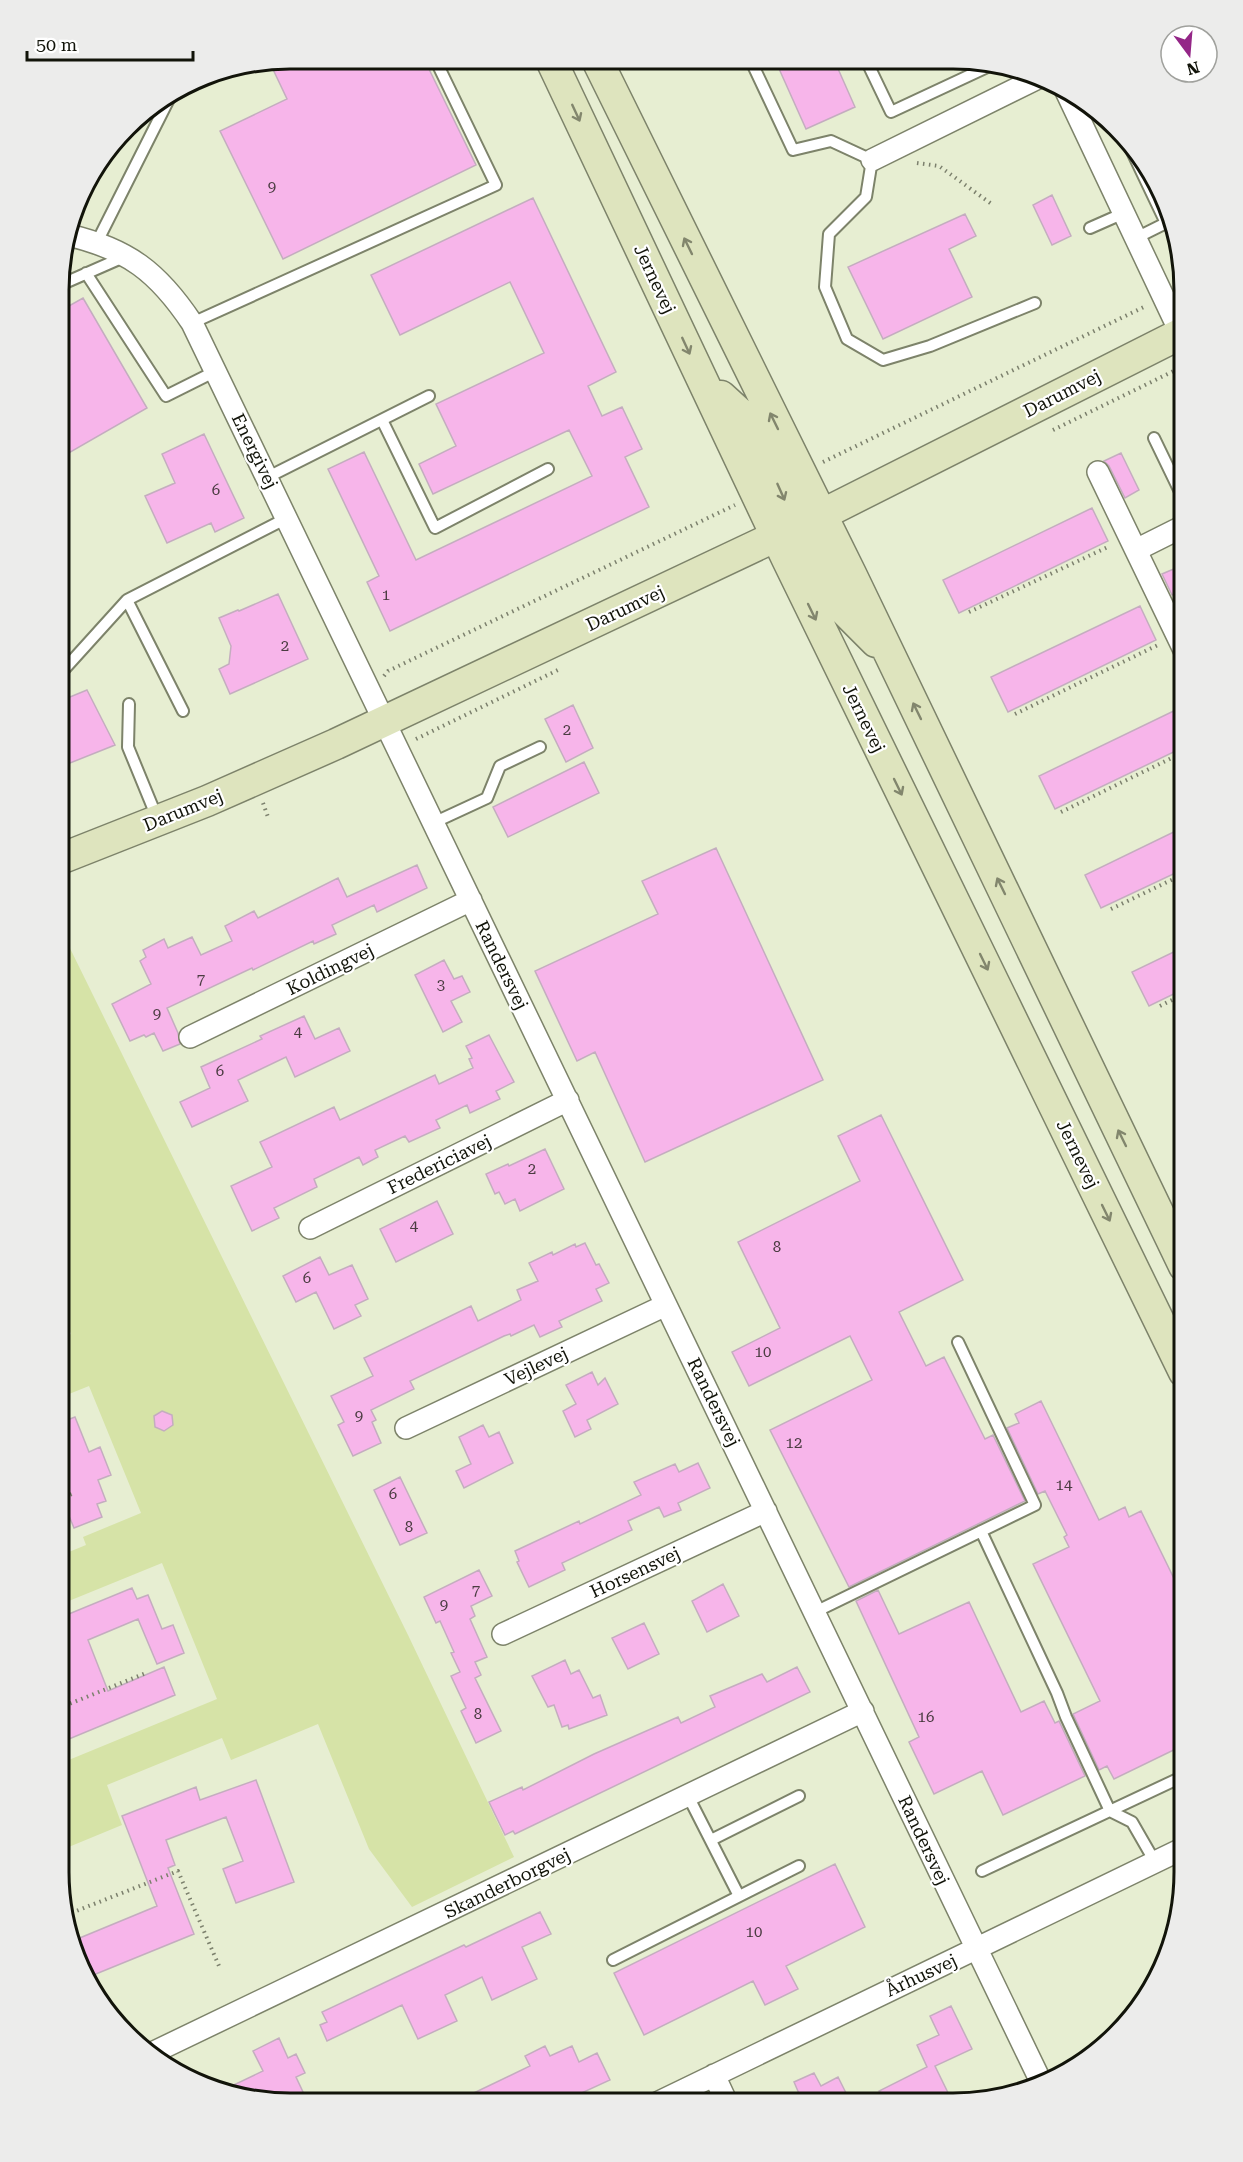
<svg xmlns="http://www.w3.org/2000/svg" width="1243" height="2162" font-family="'Roboto Serif',serif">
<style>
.green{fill:#d6e3a7}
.building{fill:#f7b5ea;stroke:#c4adbf;stroke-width:1.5}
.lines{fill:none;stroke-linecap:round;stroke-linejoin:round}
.lane-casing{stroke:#7d836a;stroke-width:14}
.street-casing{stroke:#7d836a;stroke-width:24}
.secondary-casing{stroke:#7d836a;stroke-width:33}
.path{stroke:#7c806d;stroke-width:4;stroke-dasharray:1.5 4.5;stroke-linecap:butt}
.lane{stroke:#fff;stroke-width:10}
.street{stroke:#fff;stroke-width:21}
.secondary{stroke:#dee4be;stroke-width:30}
.oneway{stroke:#82866d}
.labels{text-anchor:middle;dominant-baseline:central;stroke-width:4.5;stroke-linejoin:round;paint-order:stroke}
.number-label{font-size:15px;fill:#4b3c42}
.street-label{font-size:18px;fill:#12140a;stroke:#fff}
.rim{fill:none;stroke:#12140a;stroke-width:3}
</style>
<rect width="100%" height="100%" fill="#e7eed2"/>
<!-- green -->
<path class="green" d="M 60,928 L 408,1635 L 514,1857 L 412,1907 L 369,1849 L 318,1724 L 231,1760 L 222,1738 L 107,1785 L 122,1825 L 59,1851 L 59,1764 L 217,1699 L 162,1563 L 59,1605 L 59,1556 L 86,1545 L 83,1537 L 141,1513 L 89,1386 L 59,1398 L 59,1339 L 71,1334 L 59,1305 Z"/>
<!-- building -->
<path class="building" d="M 290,58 L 424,59 L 476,165 L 283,259 L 220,131 L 287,99 L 270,63 Z
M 776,62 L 835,62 L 855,107 L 806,129 Z
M 1052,195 L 1071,236 L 1052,245 L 1033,205 Z
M 533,198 L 616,372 L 588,386 L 602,416 L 622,407 L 642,449 L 625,457 L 649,507 L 390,631 L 367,582 L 379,576 L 328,469 L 364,452 L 416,560 L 592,476 L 569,430 L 433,494 L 419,464 L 456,446 L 436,404 L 544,353 L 510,282 L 400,335 L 371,275 Z
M 965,214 L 976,236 L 949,249 L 972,297 L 883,339 L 848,267 Z
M 83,298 L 147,408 L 60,458 L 60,311 Z
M 204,434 L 244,518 L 215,532 L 211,523 L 167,543 L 145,496 L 175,483 L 162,454 Z
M 1121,453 L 1139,490 L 1125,498 L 1109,466 L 1104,461 Z
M 1092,508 L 1108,541 L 959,613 L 943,580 Z
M 1176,568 L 1184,589 L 1172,595 L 1162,574 Z
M 278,594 L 308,659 L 230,694 L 219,669 L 229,664 L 231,646 L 219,618 L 238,610 L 239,611 Z
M 1140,606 L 1156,640 L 1008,712 L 991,677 Z
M 87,690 L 115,745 L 60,767 L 60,701 Z
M 573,705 L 593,748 L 566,762 L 545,719 Z
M 1184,706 L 1184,747 L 1055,809 L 1039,776 Z
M 584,762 L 599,793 L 508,837 L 493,807 Z
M 1184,827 L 1184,869 L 1101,908 L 1085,875 Z
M 716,848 L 823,1080 L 645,1162 L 595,1052 L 577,1061 L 535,971 L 658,914 L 642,881 Z
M 417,865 L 427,888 L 377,912 L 374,905 L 332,925 L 336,934 L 314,944 L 313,941 L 253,970 L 252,968 L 167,1008 L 178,1033 L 180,1044 L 163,1051 L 154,1033 L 146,1037 L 144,1035 L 130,1041 L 112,1004 L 151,984 L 140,961 L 146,957 L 143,950 L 164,939 L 168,948 L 192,937 L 201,955 L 232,941 L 225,926 L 254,911 L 258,918 L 338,878 L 347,897 Z
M 1184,947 L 1184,989 L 1149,1006 L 1132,972 Z
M 444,960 L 454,979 L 462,976 L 470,992 L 451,1001 L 462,1022 L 443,1032 L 415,975 Z
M 304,1016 L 315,1039 L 339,1028 L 350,1051 L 295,1077 L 286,1057 L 238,1080 L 248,1101 L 192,1127 L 180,1102 L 210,1088 L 201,1067 L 262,1039 L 260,1036 Z
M 489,1035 L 514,1082 L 496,1091 L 500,1099 L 470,1113 L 467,1105 L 436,1120 L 440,1128 L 409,1142 L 405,1136 L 375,1150 L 378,1157 L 363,1165 L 359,1157 L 314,1179 L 317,1187 L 274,1208 L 279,1218 L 252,1231 L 231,1186 L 272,1167 L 260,1142 L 334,1107 L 340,1120 L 435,1075 L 439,1084 L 473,1068 L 469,1059 L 472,1058 L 466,1046 Z
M 881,1115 L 963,1280 L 899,1312 L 926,1366 L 944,1357 L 985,1439 L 993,1435 L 1025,1501 L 849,1587 L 770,1430 L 872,1380 L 850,1336 L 749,1386 L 732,1352 L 780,1328 L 738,1242 L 860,1181 L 838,1136 Z
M 545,1149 L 564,1189 L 520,1211 L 515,1199 L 505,1204 L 499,1192 L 495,1194 L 486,1174 L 508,1164 L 509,1166 Z
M 437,1201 L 453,1234 L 396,1262 L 380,1229 Z
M 585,1243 L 596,1265 L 599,1264 L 609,1283 L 596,1289 L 602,1301 L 559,1321 L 562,1327 L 540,1337 L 534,1325 L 511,1336 L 510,1334 L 504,1336 L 410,1381 L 414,1389 L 371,1410 L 376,1420 L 372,1422 L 381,1443 L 353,1456 L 338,1425 L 344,1422 L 331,1396 L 373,1376 L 364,1358 L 471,1306 L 478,1321 L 521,1300 L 517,1290 L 538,1281 L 529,1263 L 552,1252 L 553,1255 L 575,1244 L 576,1247 Z
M 320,1257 L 329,1275 L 352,1265 L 368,1299 L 355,1305 L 361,1316 L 334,1329 L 316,1292 L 296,1302 L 283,1276 Z
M 592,1372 L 598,1385 L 605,1378 L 618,1404 L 587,1420 L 591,1429 L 575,1437 L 563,1411 L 576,1404 L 566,1385 Z
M 1041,1401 L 1099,1520 L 1125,1507 L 1129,1517 L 1141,1511 L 1184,1599 L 1184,1745 L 1114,1779 L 1107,1766 L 1099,1770 L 1073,1714 L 1100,1701 L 1033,1564 L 1069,1547 L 1064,1537 L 1067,1535 L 1045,1491 L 1038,1494 L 1007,1428 L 1019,1423 L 1015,1414 Z
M 162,1411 L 172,1415 L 173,1425 L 164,1431 L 155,1427 L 154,1416 Z
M 75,1417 L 89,1452 L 100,1447 L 111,1475 L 98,1480 L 106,1501 L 97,1504 L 102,1517 L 74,1528 L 69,1516 L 59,1521 L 59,1423 Z
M 483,1425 L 489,1437 L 499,1432 L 513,1463 L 464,1488 L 456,1471 L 471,1464 L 459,1437 Z
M 698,1463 L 710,1488 L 678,1503 L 681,1510 L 664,1517 L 659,1507 L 628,1521 L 632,1530 L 562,1563 L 565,1570 L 529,1587 L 517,1562 L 519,1561 L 515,1551 L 579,1521 L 580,1524 L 641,1495 L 634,1482 L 675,1464 L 679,1472 Z
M 400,1477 L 427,1533 L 400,1545 L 374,1490 Z
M 479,1570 L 492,1596 L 471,1606 L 475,1616 L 470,1619 L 487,1657 L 475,1662 L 481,1675 L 475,1678 L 501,1731 L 476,1743 L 461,1711 L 466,1708 L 451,1676 L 460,1672 L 451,1653 L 454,1652 L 440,1621 L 436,1623 L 424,1597 Z
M 723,1584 L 739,1616 L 707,1632 L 692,1601 Z
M 132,1588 L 137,1599 L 148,1595 L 162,1629 L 173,1625 L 184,1653 L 157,1664 L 138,1619 L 88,1640 L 108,1691 L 164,1667 L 175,1695 L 69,1739 L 64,1727 L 59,1729 L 59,1618 Z
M 878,1590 L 899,1634 L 969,1602 L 1021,1712 L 1044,1701 L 1055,1723 L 1059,1721 L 1085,1776 L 1003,1815 L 982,1771 L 934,1794 L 909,1742 L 919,1737 L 856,1601 Z
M 644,1623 L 659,1654 L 628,1669 L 612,1638 Z
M 565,1660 L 571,1674 L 579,1670 L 593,1698 L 600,1695 L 607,1715 L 569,1729 L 568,1725 L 562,1727 L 554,1705 L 548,1707 L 532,1676 Z
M 797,1667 L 810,1692 L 515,1834 L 513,1831 L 505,1835 L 489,1802 L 522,1787 L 523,1790 L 594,1754 L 678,1717 L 681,1723 L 715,1707 L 710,1696 L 762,1674 L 767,1682 Z
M 256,1780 L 294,1882 L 236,1903 L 223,1869 L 243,1861 L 226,1817 L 166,1840 L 175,1865 L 168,1868 L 194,1934 L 86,1978 L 70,1942 L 157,1906 L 122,1816 L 196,1787 L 200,1800 Z
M 835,1864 L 865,1927 L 786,1966 L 798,1989 L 765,2005 L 753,1981 L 644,2035 L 614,1973 Z
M 540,1912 L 551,1934 L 522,1947 L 537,1979 L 492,2000 L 482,1977 L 445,1995 L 457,2021 L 418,2039 L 402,2005 L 327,2041 L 320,2025 L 327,2022 L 322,2012 L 464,1945 L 466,1947 Z
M 951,2006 L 972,2049 L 935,2066 L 953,2103 L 896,2103 L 879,2091 L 927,2067 L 917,2045 L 939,2035 L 930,2016 Z
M 279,2038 L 288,2058 L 296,2054 L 305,2073 L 296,2077 L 303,2092 L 284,2102 L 259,2101 L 223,2090 L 263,2071 L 253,2051 Z
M 545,2046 L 550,2056 L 572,2046 L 579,2062 L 597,2053 L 610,2080 L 562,2102 L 455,2102 L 530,2066 L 525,2056 Z
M 814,2073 L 821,2086 L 838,2077 L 851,2103 L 785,2103 L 800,2096 L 794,2082 Z"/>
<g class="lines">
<!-- lane casing -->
<g class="lane-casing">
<path id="lane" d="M 751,61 L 793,150 L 831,141 L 872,160 L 866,197 L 829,234 L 825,287 L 847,339 L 883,360 L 930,346 L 1035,303
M 867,62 L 891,112 L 996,63
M 1126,139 L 1166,223
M 1090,228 L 1124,213
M 1136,238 L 1170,221
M 97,242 L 171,95
M 86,273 L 166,396 L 216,371
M 60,285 L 126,256
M 192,323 L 496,185 L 435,59
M 382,420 L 435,528 L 548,469
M 1154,438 L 1184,500
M 268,477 L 429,396
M 60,674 L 127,600
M 129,704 L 128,747 L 158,820
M 183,711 L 127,600 L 287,518
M 433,823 L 487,798 L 500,766 L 540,747
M 981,1531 L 1057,1693 L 1066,1717 L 1110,1811 L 1132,1822 L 1155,1862
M 815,1612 L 1035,1505 L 958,1342
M 688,1796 L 739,1896
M 711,1840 L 799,1796
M 982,1871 L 1184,1776
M 613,1960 L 799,1866"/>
</g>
<!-- street casing -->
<g class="street-casing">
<path id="street" d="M 1065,89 L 1181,334
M 872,160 L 1040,77
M 68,235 C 128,249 158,272 192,323 L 1042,2084
M 1098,472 L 1184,650
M 1136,550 L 1184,526
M 190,1037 L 471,900
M 310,1228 L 568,1100
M 406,1428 L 666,1305
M 503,1634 L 766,1511
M 150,2054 L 863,1711
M 714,2075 L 727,2103
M 657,2103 L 1184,1848"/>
</g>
<!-- secondary casing -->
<g class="secondary-casing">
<path id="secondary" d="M 551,60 L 787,559 L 1184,1372
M 597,60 L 851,574 L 1184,1266
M 721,396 L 743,416 L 789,511 L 821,515
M 777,537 L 808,542 L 846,612 L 876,642
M 60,859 L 207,801 L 336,744 L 821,515 L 1184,332"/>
</g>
<!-- path -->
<path class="path" d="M 917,163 L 939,166 L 993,205
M 1053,430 L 1184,366
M 823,462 L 1146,306
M 969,612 L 1110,546
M 384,676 L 388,671 L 735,505
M 1015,714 L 1158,645
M 416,739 L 558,670
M 263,803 L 268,817
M 1061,812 L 1184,752
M 1111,909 L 1184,874
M 1160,1006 L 1184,994
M 59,1499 L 72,1494
M 59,1708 L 146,1673
M 66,1915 L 178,1871 L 219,1966"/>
<!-- lane -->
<use href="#lane" class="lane"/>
<!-- street -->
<use href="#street" class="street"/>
<!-- secondary -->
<use href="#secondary" class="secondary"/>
</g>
<!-- one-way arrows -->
<defs><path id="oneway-shaft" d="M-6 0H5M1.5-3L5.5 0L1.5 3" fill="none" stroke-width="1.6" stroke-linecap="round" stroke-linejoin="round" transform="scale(1.5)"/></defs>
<g class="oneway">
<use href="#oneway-shaft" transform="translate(576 113) rotate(65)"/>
<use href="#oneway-shaft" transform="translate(688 246) rotate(-116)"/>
<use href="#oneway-shaft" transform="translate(686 346) rotate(65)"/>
<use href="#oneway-shaft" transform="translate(774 421) rotate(-116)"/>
<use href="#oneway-shaft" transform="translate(781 492) rotate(66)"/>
<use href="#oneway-shaft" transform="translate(812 612) rotate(64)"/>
<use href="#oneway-shaft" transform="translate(917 711) rotate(-116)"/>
<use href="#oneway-shaft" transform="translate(898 787) rotate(64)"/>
<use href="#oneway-shaft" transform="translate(1001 886) rotate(-116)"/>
<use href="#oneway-shaft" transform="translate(984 962) rotate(64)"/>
<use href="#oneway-shaft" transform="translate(1122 1138) rotate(-116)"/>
<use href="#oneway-shaft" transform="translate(1106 1213) rotate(64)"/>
</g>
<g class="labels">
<!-- number labels -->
<g class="number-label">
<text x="272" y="187">9</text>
<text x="216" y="490">6</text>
<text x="386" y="595">1</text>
<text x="285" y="646">2</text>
<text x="567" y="730">2</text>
<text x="201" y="979">7</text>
<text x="441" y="985">3</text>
<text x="157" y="1014">9</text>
<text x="298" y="1032">4</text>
<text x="220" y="1071">6</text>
<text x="532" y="1169">2</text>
<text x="414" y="1226">4</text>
<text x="777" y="1247">8</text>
<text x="307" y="1278">6</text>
<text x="763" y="1352">10</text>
<text x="359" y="1416">9</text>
<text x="794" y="1443">12</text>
<text x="1064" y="1485">14</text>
<text x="393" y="1494">6</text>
<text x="409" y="1527">8</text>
<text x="476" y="1590">7</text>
<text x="444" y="1605">9</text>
<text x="478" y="1714">8</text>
<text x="926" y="1717">16</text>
<text x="754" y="1932">10</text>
</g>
<!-- street labels -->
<g class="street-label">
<text transform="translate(655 279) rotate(65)">Jernevej</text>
<text transform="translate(1062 393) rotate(-27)">Darumvej</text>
<text transform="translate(255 451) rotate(64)">Energivej</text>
<text transform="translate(625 608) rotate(-25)">Darumvej</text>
<text transform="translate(864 718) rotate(64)">Jernevej</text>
<text transform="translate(183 810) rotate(-22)">Darumvej</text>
<text transform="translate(502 965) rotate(64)">Randersvej</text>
<text transform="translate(330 969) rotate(-26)">Koldingvej</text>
<text transform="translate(1078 1154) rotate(64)">Jernevej</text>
<text transform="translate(439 1164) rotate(-26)">Fredericiavej</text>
<text transform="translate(536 1366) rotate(-25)">Vejlevej</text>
<text transform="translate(714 1402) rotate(64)">Randersvej</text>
<text transform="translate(635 1572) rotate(-25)">Horsensvej</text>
<text transform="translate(924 1840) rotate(65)">Randersvej</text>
<text transform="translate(507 1883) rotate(-26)">Skanderborgvej</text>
<text transform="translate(921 1975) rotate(-25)">Århusvej</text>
</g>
</g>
<!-- crop -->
<path d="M0 0H1243V2162H0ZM290 69H953A221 221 0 0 1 1174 290V1872A221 221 0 0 1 953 2093H290A221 221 0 0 1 69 1872V290A221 221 0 0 1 290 69Z" fill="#ececeb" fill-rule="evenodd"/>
<path class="rim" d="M290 69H953A221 221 0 0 1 1174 290V1872A221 221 0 0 1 953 2093H290A221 221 0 0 1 69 1872V290A221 221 0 0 1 290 69Z"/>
<!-- north arrow -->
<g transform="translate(1189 54) rotate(164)"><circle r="28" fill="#ffffff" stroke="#a0a19d" stroke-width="1.5"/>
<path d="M0-4.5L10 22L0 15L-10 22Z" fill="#942687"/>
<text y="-9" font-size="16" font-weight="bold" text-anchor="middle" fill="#12140a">N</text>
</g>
<!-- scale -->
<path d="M27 51v9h166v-9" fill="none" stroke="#12140a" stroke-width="3"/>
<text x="36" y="51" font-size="18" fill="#12140a" stroke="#ffffff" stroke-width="4.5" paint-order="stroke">50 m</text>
</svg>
